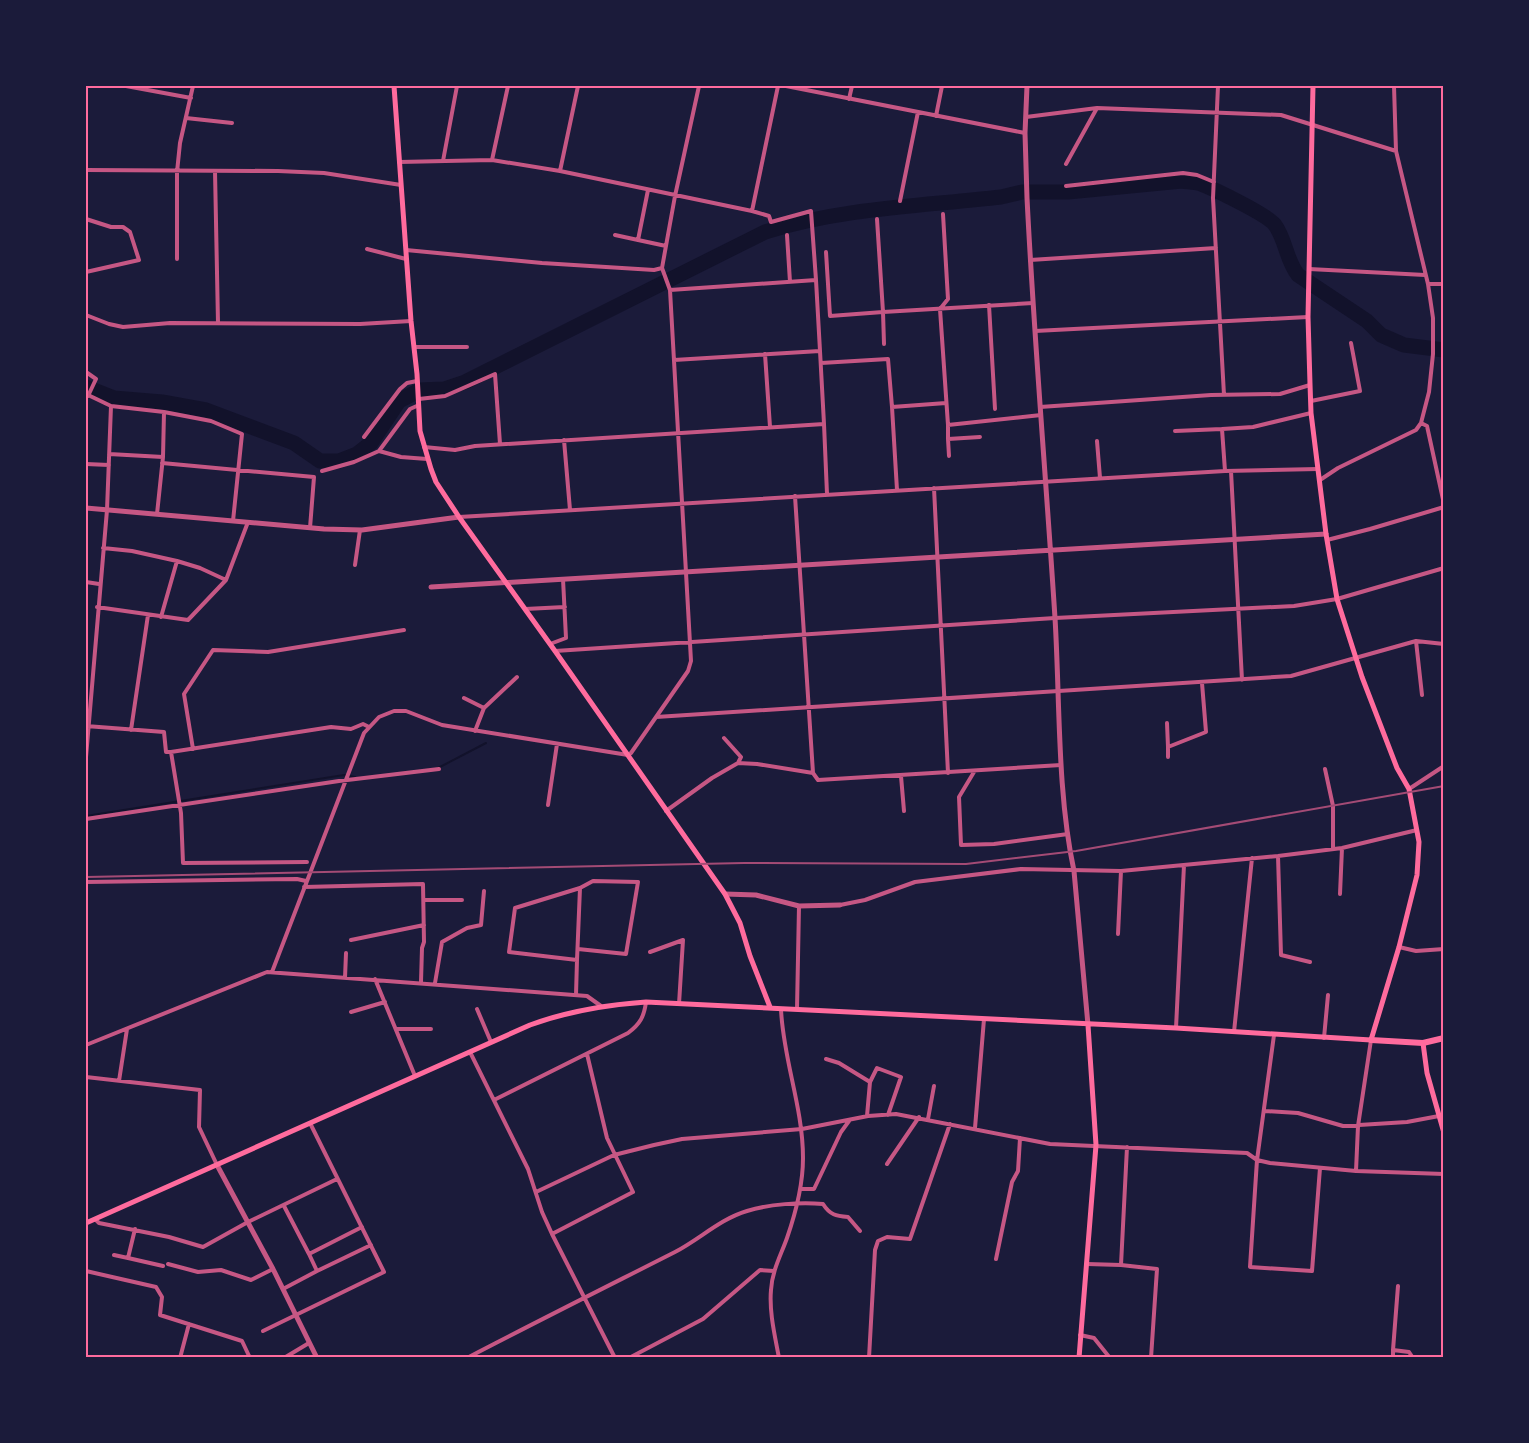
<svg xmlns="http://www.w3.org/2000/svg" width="1529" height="1443" font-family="Georgia,serif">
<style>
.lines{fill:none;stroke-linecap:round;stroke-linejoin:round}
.stream{stroke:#12122b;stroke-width:2}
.river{stroke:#12122b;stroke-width:15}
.minor{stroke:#c65784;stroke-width:4}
.tertiary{stroke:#c65784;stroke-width:5}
.secondary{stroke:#ff6b9d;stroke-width:5}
.primary{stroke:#ff6b9d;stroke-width:6}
.rail{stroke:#a44b75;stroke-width:2}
.neatline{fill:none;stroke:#ff6b9d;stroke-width:2}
</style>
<rect width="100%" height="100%" fill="#1b1b3a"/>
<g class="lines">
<!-- stream -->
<path class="stream" d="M 438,768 L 486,743
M 86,816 L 344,775 L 355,777"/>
<!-- river -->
<path class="river" d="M 86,387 L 114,398 L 162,402 L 206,410 L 294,443 L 320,461 L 339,461 L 357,454 L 371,443 L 399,401 L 420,390 L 444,389 L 465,382 L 765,232 C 841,208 923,206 1001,197 L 1022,192 L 1068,192 L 1182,181 C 1188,182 1195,182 1201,184 C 1214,189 1268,215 1275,225 C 1286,240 1286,260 1298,275 L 1367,321 L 1381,335 L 1404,345 L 1444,350"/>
<!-- minor -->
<path class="minor" d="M 126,86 L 191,98
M 786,86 L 1025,133
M 1218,86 L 1213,198 L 1224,395
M 1394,86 L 1396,151 L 1428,284 L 1433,318 L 1433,354 L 1429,392 L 1421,423 L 1427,426 L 1444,504
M 849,99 L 852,86
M 936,116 L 942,86
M 1026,117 L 1097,108 L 1281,115 L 1396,151
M 186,118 L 232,123
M 492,160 L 508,86
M 443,161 L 457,86
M 399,162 L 492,160 L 560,171 L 752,211 L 769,216 L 771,222 L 811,211 L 816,280
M 1066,164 L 1097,108
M 86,170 L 278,171 L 324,173 L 401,185
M 215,171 L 218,323
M 560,171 L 578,86
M 1066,186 L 1183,173 L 1197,175 L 1214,182
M 900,201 L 918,112
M 752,211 L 778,86
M 943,214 L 948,299 L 940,309 L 948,425 L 1041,415
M 86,219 L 111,227 L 123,227 L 130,232 L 139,260 L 86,272
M 877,219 L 883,312 L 1033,303
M 615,235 L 638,240 L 648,190
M 787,235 L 790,282
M 638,240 L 666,246
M 367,249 L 406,259
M 406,250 L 542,263 L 654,270 L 662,268
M 826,252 L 830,316 L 883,312 L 884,344
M 177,259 L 177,172 L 180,143 L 193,86
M 1030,260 L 1216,248
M 1309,269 L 1425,275
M 1428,284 L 1444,284
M 670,290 L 816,280 L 820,351
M 989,305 L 995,409
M 86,315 L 109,324 L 123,327 L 170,323 L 360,324 L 411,321
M 1035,331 L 1308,317
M 414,347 L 467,347
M 765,354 L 770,427
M 674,360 L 820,351 L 824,424
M 821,363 L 888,359 L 892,407 L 946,403
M 86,372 L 96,379 L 88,396
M 86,394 L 111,406
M 419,399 L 445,396 L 495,374 L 500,444
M 1311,401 L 1360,391 L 1351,343
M 419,405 L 410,409 L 379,451 L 401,457 L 427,459
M 892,407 L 897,490
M 1040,407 L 1211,395 L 1280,394 L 1310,385
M 948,425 L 948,439 L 980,437
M 1222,429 L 1253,427 L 1311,413
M 1175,431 L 1222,429 L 1225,471
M 364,437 L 400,389 L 407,383 L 417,381
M 948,439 L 949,456
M 564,440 L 570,510
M 1097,441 L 1100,478
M 424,447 L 455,450 L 475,446 L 824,424 L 827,494
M 109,454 L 163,457 L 164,412
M 162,463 L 314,477 L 310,528
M 86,464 L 109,465
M 322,471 L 354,462 L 379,451
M 1231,471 L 1242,680
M 1320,480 L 1338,468 L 1416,430 L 1421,423
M 934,488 L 948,773
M 795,496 L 813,773
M 157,514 L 163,457
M 459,517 L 1225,471 L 1318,469
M 1327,540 L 1370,529 L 1444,507
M 103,548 L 132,551 L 177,561 L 161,617
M 177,561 L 200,568 L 226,580
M 355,565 L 360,530
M 86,582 L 99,584
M 97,607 L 188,620 L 226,580 L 248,522
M 525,609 L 565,607
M 1416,641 L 1422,695
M 550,644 L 566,638 L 563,579
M 555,651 L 1055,618 L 1294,606 L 1337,599 L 1444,568
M 464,698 L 484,708 L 475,731
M 484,708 L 517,677
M 656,717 L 1291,676 L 1416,641 L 1444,644
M 1167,723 L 1168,747 L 1206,732 L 1202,683
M 86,726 L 164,732 L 166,752 L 171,752 L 331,727 L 351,729 L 363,724 L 369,727
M 131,730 L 148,615
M 1168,747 L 1168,757
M 193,749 L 184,694 L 213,650 L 268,652 L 404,630
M 171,752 L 181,813 L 183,863 L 307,862
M 86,757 L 107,510 L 111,406 L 164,412 L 211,421 L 242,434 L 233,521
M 738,763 L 757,764 L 813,773 L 818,780 L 1061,765
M 1325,769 L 1333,806 L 1333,849
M 974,772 L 959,797 L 961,845 L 994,844 L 1068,834
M 901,776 L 904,811
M 1409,789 L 1444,766
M 548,805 L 557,744
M 666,811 L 712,778 L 738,763 L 741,757 L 724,738
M 86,819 L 339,781 L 439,769
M 1278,856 L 1281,955 L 1310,962
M 86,882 L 297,879 L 306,881
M 304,887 L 423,884 L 424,942 L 422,948 L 421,982
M 1340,894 L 1342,848
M 424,900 L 462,900
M 840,905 L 865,900 L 915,882 L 1021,869 L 1121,871 L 1278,856 L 1342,848 L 1417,830
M 1118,934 L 1121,871
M 351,940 L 424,925
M 1399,947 L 1416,951 L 1444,949
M 578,949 L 626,954 L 638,882 L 593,881 L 580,888 L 577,960 L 509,952 L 515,908 L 580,888
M 650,952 L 683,940 L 679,1004
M 272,972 L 364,733 L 379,717 L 394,711 L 406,711 L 442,725 L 628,755 L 631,753 L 688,671 L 691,661 L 670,290 L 662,268 L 675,196 L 699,86
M 345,978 L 346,953
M 375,979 L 415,1076
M 435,983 L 442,942 L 467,928 L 481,925 L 484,891
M 576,995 L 577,960
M 477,1009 L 491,1042
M 797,1009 L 799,906
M 351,1012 L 385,1002
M 1176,1028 L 1184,865
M 396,1029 L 431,1029
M 1234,1032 L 1252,858
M 1274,1035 L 1257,1160 L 1250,1267 L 1312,1271 L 1320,1168
M 1324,1038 L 1328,995
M 86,1045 L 267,972 L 587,996 L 601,1006
M 470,1052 L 528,1169 L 542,1212 L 552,1234 L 615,1358
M 826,1059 L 839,1063 L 870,1082 L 867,1116
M 86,1077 L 200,1090 L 199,1127 L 217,1165
M 119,1081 L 127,1029
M 870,1082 L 877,1068 L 901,1077 L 888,1115
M 494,1100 L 628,1033 C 640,1024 644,1017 646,1002
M 1265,1111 L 1298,1113 L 1343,1126 L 1407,1122 L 1439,1116
M 928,1119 L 934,1086
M 975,1128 L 984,1019
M 887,1164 L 919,1117
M 1356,1171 L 1358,1126 L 1371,1040
M 800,1189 L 814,1189 L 841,1132 L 849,1121
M 536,1192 L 614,1155 L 654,1145 L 682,1139 L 802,1129 L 868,1116 L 896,1114 L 1050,1144 L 1247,1153 L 1257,1160 L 1270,1163 L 1356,1171 L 1444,1174
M 284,1206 L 309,1254 L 362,1227
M 95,1219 L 99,1223 L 169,1237 L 203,1247 L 248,1222 L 337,1179
M 552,1234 L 633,1192 L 607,1138 L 587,1054
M 114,1255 L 128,1258 L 135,1229
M 128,1258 L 163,1266
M 996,1259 L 1012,1182 L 1018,1171 L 1020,1138
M 168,1264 L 198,1272 L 221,1270 L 251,1280 L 273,1269
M 1087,1264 L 1121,1265 L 1127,1147
M 1121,1265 L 1157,1269 L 1151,1358
M 86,1271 L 156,1287 L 162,1297 L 160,1315 L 242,1341 L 250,1358
M 317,1271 L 371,1245
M 283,1289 L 317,1271 L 309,1254
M 263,1331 L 384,1272 L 310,1123
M 1080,1335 L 1094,1338 L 1110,1358
M 1393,1350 L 1398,1286
M 180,1358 L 189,1324
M 284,1358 L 309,1343
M 467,1358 C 536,1322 606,1287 675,1252 C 700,1239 720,1219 747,1211 C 769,1204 801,1202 823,1204 C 830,1215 836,1216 848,1217 L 860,1231
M 629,1358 L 703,1319 L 760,1270 L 774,1271
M 779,1358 C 775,1336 769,1312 771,1290 C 772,1271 781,1255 787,1238 C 796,1212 803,1185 803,1158 C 803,1107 783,1059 781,1009
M 869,1358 L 875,1250 L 878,1241 L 887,1237 L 910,1239 L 950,1124
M 1393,1358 L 1393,1350 L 1409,1352 L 1413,1358"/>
<!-- tertiary -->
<path class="tertiary" d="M 1027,86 L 1025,133 L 1027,198 C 1034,338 1046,478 1055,618 C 1060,700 1057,792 1074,871 L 1088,1025
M 86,508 L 324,529 L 362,530 L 459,517
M 431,587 L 1326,534
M 725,894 L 756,895 L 799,906 L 840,905
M 217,1165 L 273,1269 L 317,1358"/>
<!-- secondary -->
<path class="secondary" d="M 394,86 L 411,321 L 417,374 L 420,431 L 431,469 L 436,482 L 459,517 L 555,651 L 725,894 L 740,923 L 750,956 L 770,1007
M 1423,1043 L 1427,1073 L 1444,1133
M 86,1223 L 530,1025 C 568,1011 605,1005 646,1002 L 1176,1028 L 1371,1040 L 1399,947 L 1417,875 L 1419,842 L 1409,789 L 1397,768 L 1362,677 L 1337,599 L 1326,534 L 1311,413 L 1310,384 L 1308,317 L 1313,86
M 1079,1358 L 1096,1145 L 1088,1025"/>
<!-- primary -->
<path class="primary" d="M 1371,1040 L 1423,1043 L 1444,1038"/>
<!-- rail -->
<path class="rail" d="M 86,877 L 744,863 L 966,864 L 1076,851 L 1444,786"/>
</g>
<!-- border -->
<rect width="1529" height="1443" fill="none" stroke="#1b1b3a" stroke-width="174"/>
<rect x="87" y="87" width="1355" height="1269" class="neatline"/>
</svg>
